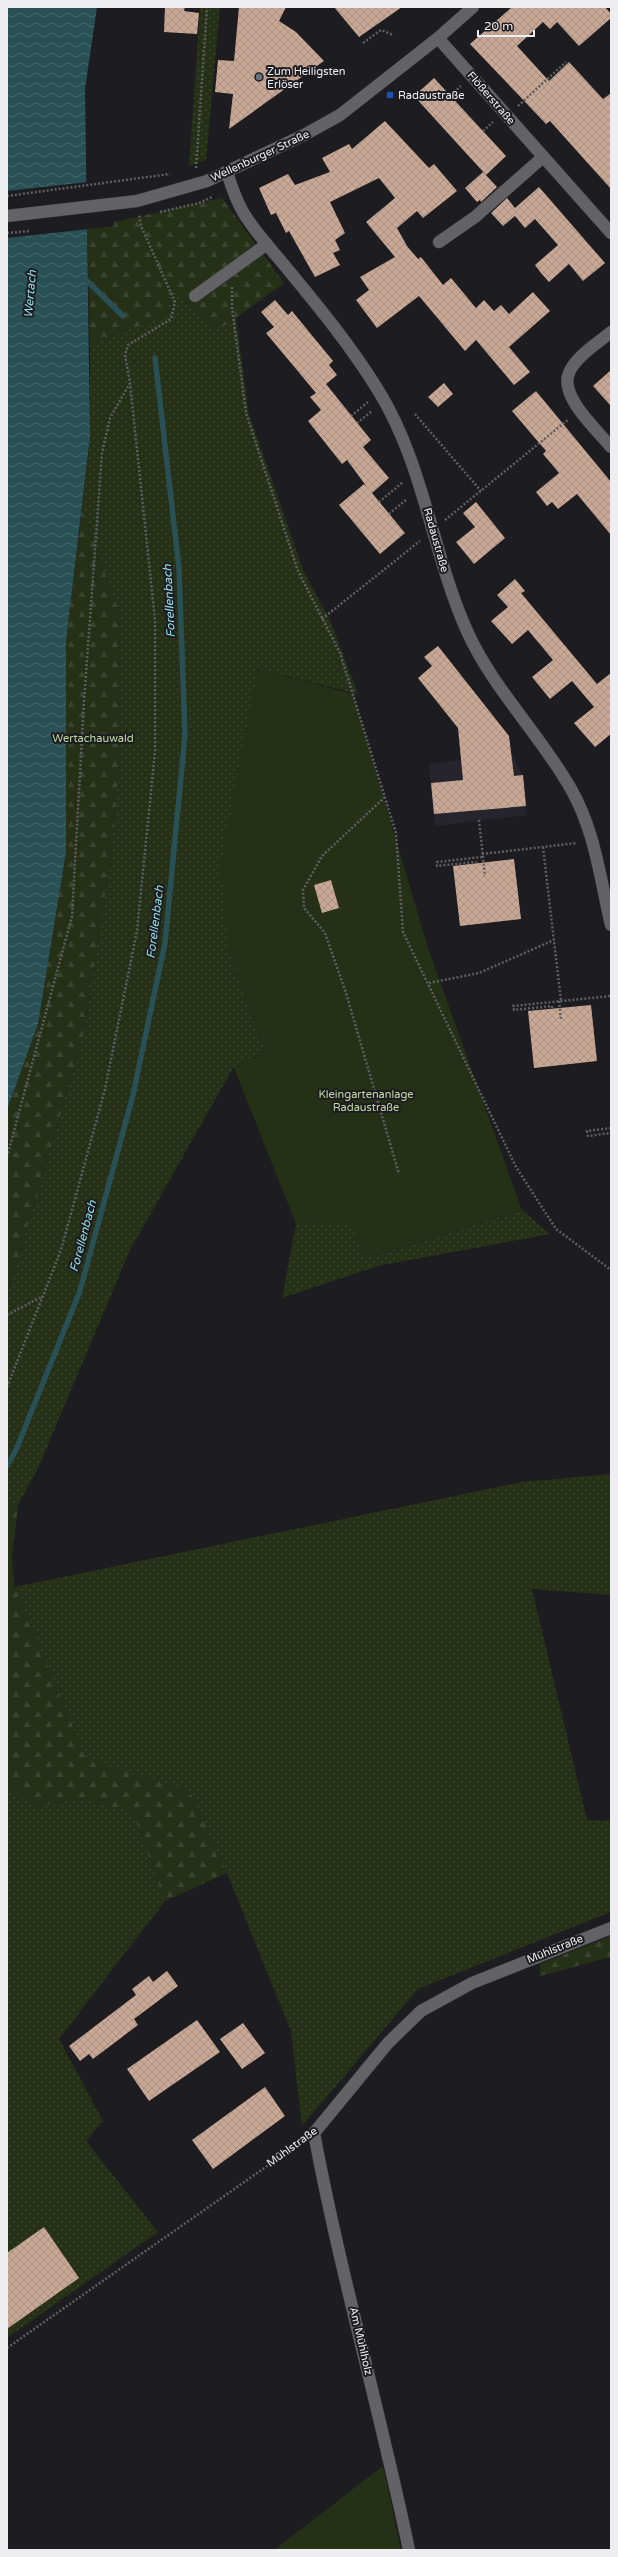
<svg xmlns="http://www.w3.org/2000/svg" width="618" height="2557" font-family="'Varela Round',sans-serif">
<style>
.built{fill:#26242d}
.grass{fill:url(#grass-dots)}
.forest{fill:url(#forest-firs)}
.green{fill:#263017}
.water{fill:url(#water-waves)}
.pier{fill:#1d1c20}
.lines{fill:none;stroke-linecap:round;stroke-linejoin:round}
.stream{stroke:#285055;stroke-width:5.5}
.building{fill:url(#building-cross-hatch)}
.minor-casing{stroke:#3a3a3c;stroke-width:13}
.path{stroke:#5f5e62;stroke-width:2.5;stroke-dasharray:2 2;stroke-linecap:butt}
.minor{stroke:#636367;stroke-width:12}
.worship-dot{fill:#6b7280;stroke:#1d1c20;stroke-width:1.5}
.transit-dot{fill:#1a4fb4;stroke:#1d1c20;stroke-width:1.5}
.labels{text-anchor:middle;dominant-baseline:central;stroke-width:4;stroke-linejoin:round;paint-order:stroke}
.poi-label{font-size:11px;fill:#eeeef0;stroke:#1d1c20;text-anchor:start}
.street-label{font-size:11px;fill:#eeeef0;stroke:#1d1c20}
.park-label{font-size:11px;fill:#c1d9a3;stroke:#1d1c20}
.water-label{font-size:12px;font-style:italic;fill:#93dfe8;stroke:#1d1c20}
</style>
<defs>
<pattern id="grass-dots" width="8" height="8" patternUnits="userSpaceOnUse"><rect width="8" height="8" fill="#263017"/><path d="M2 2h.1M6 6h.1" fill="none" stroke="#3b442e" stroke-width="1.8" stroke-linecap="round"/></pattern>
<pattern id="forest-firs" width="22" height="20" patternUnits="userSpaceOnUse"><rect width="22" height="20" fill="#263017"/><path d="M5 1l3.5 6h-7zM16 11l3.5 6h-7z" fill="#3b442e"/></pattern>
<pattern id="water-waves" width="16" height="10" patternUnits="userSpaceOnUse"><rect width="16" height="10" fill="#285055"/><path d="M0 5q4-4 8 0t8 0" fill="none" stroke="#486a6e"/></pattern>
<pattern id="building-cross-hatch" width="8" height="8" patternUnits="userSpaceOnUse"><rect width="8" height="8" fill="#c8a895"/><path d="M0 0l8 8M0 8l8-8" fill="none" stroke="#a89082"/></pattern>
</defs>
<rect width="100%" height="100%" fill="#1d1c20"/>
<!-- built -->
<path class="built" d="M 509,738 L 511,753 L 523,775 L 526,815 L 435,826 L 429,764 L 461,760 L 459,744 Z"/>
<!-- grass -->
<path class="grass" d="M 200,7 L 220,7 L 206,160 L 189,166 Z
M 175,291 L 219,330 L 236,317 L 249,414 L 304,572 L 330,620 L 358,694 L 258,669 L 230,957 L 265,1052 L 233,1068 L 130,1250 L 39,1466 L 18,1505 L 7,1501 L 7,1298 L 84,1033 L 110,864 L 121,752 L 119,612 L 82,509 L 90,436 L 90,343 L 146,324 L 167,296 Z
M 522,1210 L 550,1234 L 378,1266 L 282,1298 L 296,1224 L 352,1222 L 364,1259 Z
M 611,1474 L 611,1595 L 532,1589 L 587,1820 L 611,1821 L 611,1912 L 418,1989 L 302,2126 L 291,2031 L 227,1873 L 190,1792 L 86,1759 L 15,1587 L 522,1482 Z
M 7,1785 L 34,1807 L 79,1799 L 132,1811 L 165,1901 L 59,2039 L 103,2121 L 86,2141 L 158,2232 L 7,2338 Z"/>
<!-- forest -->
<path class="forest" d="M 222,198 L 284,283 L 219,330 L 175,291 L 167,296 L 168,313 L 146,324 L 90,343 L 87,229 L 114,226 L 114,222 Z
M 82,509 L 119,612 L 121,752 L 110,864 L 84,1033 L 7,1298 L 7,1111 L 38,1024 L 66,852 L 66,642 Z
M 7,1501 L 18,1505 L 12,1558 L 15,1587 L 86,1758 L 190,1792 L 227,1873 L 165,1901 L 132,1811 L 79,1799 L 34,1807 L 7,1785 Z
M 611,1936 L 611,1957 L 540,1976 L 540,1964 Z"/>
<!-- green -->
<path class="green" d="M 258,669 L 353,694 L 428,948 L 522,1210 L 364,1259 L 352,1223 L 296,1224 L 234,1068 L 265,1052 L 230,957 L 220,867 Z
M 383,2466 L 401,2550 L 274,2550 Z"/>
<!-- water -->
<path class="water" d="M 7,7 L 97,7 L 85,89 L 90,436 L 66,642 L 66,852 L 38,1024 L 7,1110 Z"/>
<!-- pier -->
<path class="pier" d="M 88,182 L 89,229 L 7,238 L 7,191 Z"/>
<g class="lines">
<!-- stream -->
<path class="stream" d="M 83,277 L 123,316
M 7,1466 L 16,1450 L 80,1291 L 133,1095 L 165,943 L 185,735 L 179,568 L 155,358"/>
</g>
<!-- building -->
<path class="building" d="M 165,7 L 185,7 L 184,11 L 199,13 L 197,34 L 164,32 Z
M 239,7 L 286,7 L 279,21 L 296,32 L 324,61 L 229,129 L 233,94 L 215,92 L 218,60 L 234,61 Z
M 334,7 L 402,7 L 359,37 Z
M 512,7 L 605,7 L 611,14 L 611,18 L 579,46 L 557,22 L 550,29 L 543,22 L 517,46 L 549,81 L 569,62 L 603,99 L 611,93 L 611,189 L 550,121 L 546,124 L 470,44 Z
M 434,78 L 506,156 L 486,175 L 414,96 Z
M 385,121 L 429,168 L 434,164 L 457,191 L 423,218 L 417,211 L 397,228 L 407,246 L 418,259 L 421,257 L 443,285 L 451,278 L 476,308 L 484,300 L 494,311 L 501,305 L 509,314 L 533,292 L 550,311 L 509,347 L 530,372 L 514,385 L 476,340 L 465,351 L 419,296 L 377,328 L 356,300 L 369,290 L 360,277 L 395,257 L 366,222 L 395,198 L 379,178 L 330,202 L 345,233 L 335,240 L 340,250 L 333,253 L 340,265 L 315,277 L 289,231 L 286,233 L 276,213 L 271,215 L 259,188 L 288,174 L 295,185 L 330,172 L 322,158 L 349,144 L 352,149 Z
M 483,172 L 497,187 L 481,202 L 480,200 L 477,202 L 465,188 Z
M 539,187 L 605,263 L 583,281 L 569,264 L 549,282 L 541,273 L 535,265 L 558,245 L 535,219 L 525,228 L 515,216 L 503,226 L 491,213 L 507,198 L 515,208 Z
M 275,300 L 288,315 L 292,311 L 333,361 L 329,365 L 337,375 L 326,384 L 371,440 L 363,447 L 389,478 L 372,493 L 405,533 L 380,554 L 339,505 L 364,484 L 367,487 L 347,460 L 342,464 L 308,421 L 321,410 L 310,397 L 316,393 L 266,333 L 274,327 L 261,312 Z
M 611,370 L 611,406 L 593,386 Z
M 444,383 L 453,394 L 438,407 L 428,397 Z
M 536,391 L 611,482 L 611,535 L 577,494 L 558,509 L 552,502 L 547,506 L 536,492 L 559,473 L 543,454 L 546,451 L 512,411 Z
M 476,502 L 505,538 L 474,564 L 456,542 L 475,527 L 463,513 Z
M 515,579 L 525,591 L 521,593 L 597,684 L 611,673 L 611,734 L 595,747 L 574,723 L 594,707 L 572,681 L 550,699 L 532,677 L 553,660 L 528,630 L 512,644 L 491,621 L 508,607 L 497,595 Z
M 438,646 L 509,736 L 514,776 L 523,775 L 526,806 L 434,814 L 431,783 L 463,780 L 458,728 L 418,678 L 432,666 L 424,657 Z
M 514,859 L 521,919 L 460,926 L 453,866 Z
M 331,880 L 339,908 L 322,913 L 314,885 Z
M 591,1005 L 597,1061 L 534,1068 L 528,1011 Z
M 167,1971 L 178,1986 L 134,2019 L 138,2025 L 93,2059 L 89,2054 L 80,2061 L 69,2046 L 136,1995 L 132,1989 L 149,1976 L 153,1982 Z
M 197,2020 L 220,2052 L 149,2101 L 127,2069 Z
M 243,2023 L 265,2053 L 242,2069 L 220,2039 Z
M 265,2087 L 285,2116 L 213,2169 L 192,2140 Z
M 44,2227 L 79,2278 L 7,2329 L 7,2253 Z"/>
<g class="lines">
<!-- minor casing -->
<g class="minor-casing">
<path id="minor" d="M 438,38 L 611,233
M 227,172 C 231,185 236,200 243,212 C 254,231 271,249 285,266 C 318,306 351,346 378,390 C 424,464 432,553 467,631 C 493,689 540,734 571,789 C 595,831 600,878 611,925
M 7,216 L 137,201 L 207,181 L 304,135 L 340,115 L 438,38 L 473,7
M 439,242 L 475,217 L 543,157
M 195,296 L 267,244
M 611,332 C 598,343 575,357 569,373 C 559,396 597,430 611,447
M 409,2550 C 380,2410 340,2273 314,2133 L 388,2043 L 421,2011 L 472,1983 L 611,1928"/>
</g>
<!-- path -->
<path class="path" d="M 363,43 L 381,30 L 393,35
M 451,95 L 461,86
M 518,106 L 566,62
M 483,131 L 493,122
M 196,168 L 207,7
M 7,196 L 170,174
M 160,212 L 199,203 L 212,197
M 7,233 L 30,231
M 232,287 L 232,308 L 246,413 L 298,571 L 340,653 L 396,833 L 403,932 L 516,1167 L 556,1229 L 611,1270
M 415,414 L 481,491
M 351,416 L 368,402
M 357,423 L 372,411
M 379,502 L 403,482
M 389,514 L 407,499
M 445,520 L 569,419
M 322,619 L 420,541
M 385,797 L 322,856 L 303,890 L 304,908 L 325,933 L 346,993 L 399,1174
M 479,820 L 485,876
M 543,847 L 561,1001
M 482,854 L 577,843
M 477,863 L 475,862 L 437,866 L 437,862 L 482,857
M 429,983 L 479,973 L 554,940
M 559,1001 L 561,1020
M 552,1008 L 552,1006 L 514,1010 L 513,1006 L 611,996
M 611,1128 L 587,1131 L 588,1136 L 611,1133
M 7,1157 L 72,916 L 84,701 L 102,453 L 110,418 L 130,383
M 7,1315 L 43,1296
M 7,1387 L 61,1250 L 105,1089 L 137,931 L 155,752 L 155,620 L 130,383 L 125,355 L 128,345 L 171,319 L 175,302 L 141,226 L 139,214
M 7,2348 L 300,2143"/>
<!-- minor -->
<use href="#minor" class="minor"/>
</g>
<!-- markers -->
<circle class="worship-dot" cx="259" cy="77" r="4"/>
<rect class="transit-dot" x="386" y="91" width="8" height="8" rx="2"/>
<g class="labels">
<!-- poi labels -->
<g class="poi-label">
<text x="267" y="71">Zum Heiligsten<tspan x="267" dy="13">Erlöser</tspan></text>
<text x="398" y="95">Radaustraße</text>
</g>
<!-- street labels -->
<g class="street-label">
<text transform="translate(491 98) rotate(49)">Flößerstraße</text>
<text transform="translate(260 156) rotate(-25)">Wellenburger Straße</text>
<text transform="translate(436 540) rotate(74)">Radaustraße</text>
<text transform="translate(555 1949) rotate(-22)">Mühlstraße</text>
<text transform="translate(292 2147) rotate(-36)">Mühlstraße</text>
<text transform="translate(361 2341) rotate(77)">Am Mühlholz</text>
</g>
<!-- park labels -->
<g class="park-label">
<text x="93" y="738">Wertachauwald</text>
<text x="366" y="1094">Kleingartenanlage<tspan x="366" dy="13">Radaustraße</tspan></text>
</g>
<!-- water labels -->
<g class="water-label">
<text transform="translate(30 294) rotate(-85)">Wertach</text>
<text transform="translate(169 601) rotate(-93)">Forellenbach</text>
<text transform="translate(155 922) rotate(-83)">Forellenbach</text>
<text transform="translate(83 1236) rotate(-75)">Forellenbach</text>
</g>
</g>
<!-- border -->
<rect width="618" height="2557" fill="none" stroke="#eeeef0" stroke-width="16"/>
<!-- scale -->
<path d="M478 30v6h56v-6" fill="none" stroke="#eeeef0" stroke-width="2"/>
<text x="484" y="30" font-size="12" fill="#eeeef0" stroke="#1d1c20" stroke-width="3" paint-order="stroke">20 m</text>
</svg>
